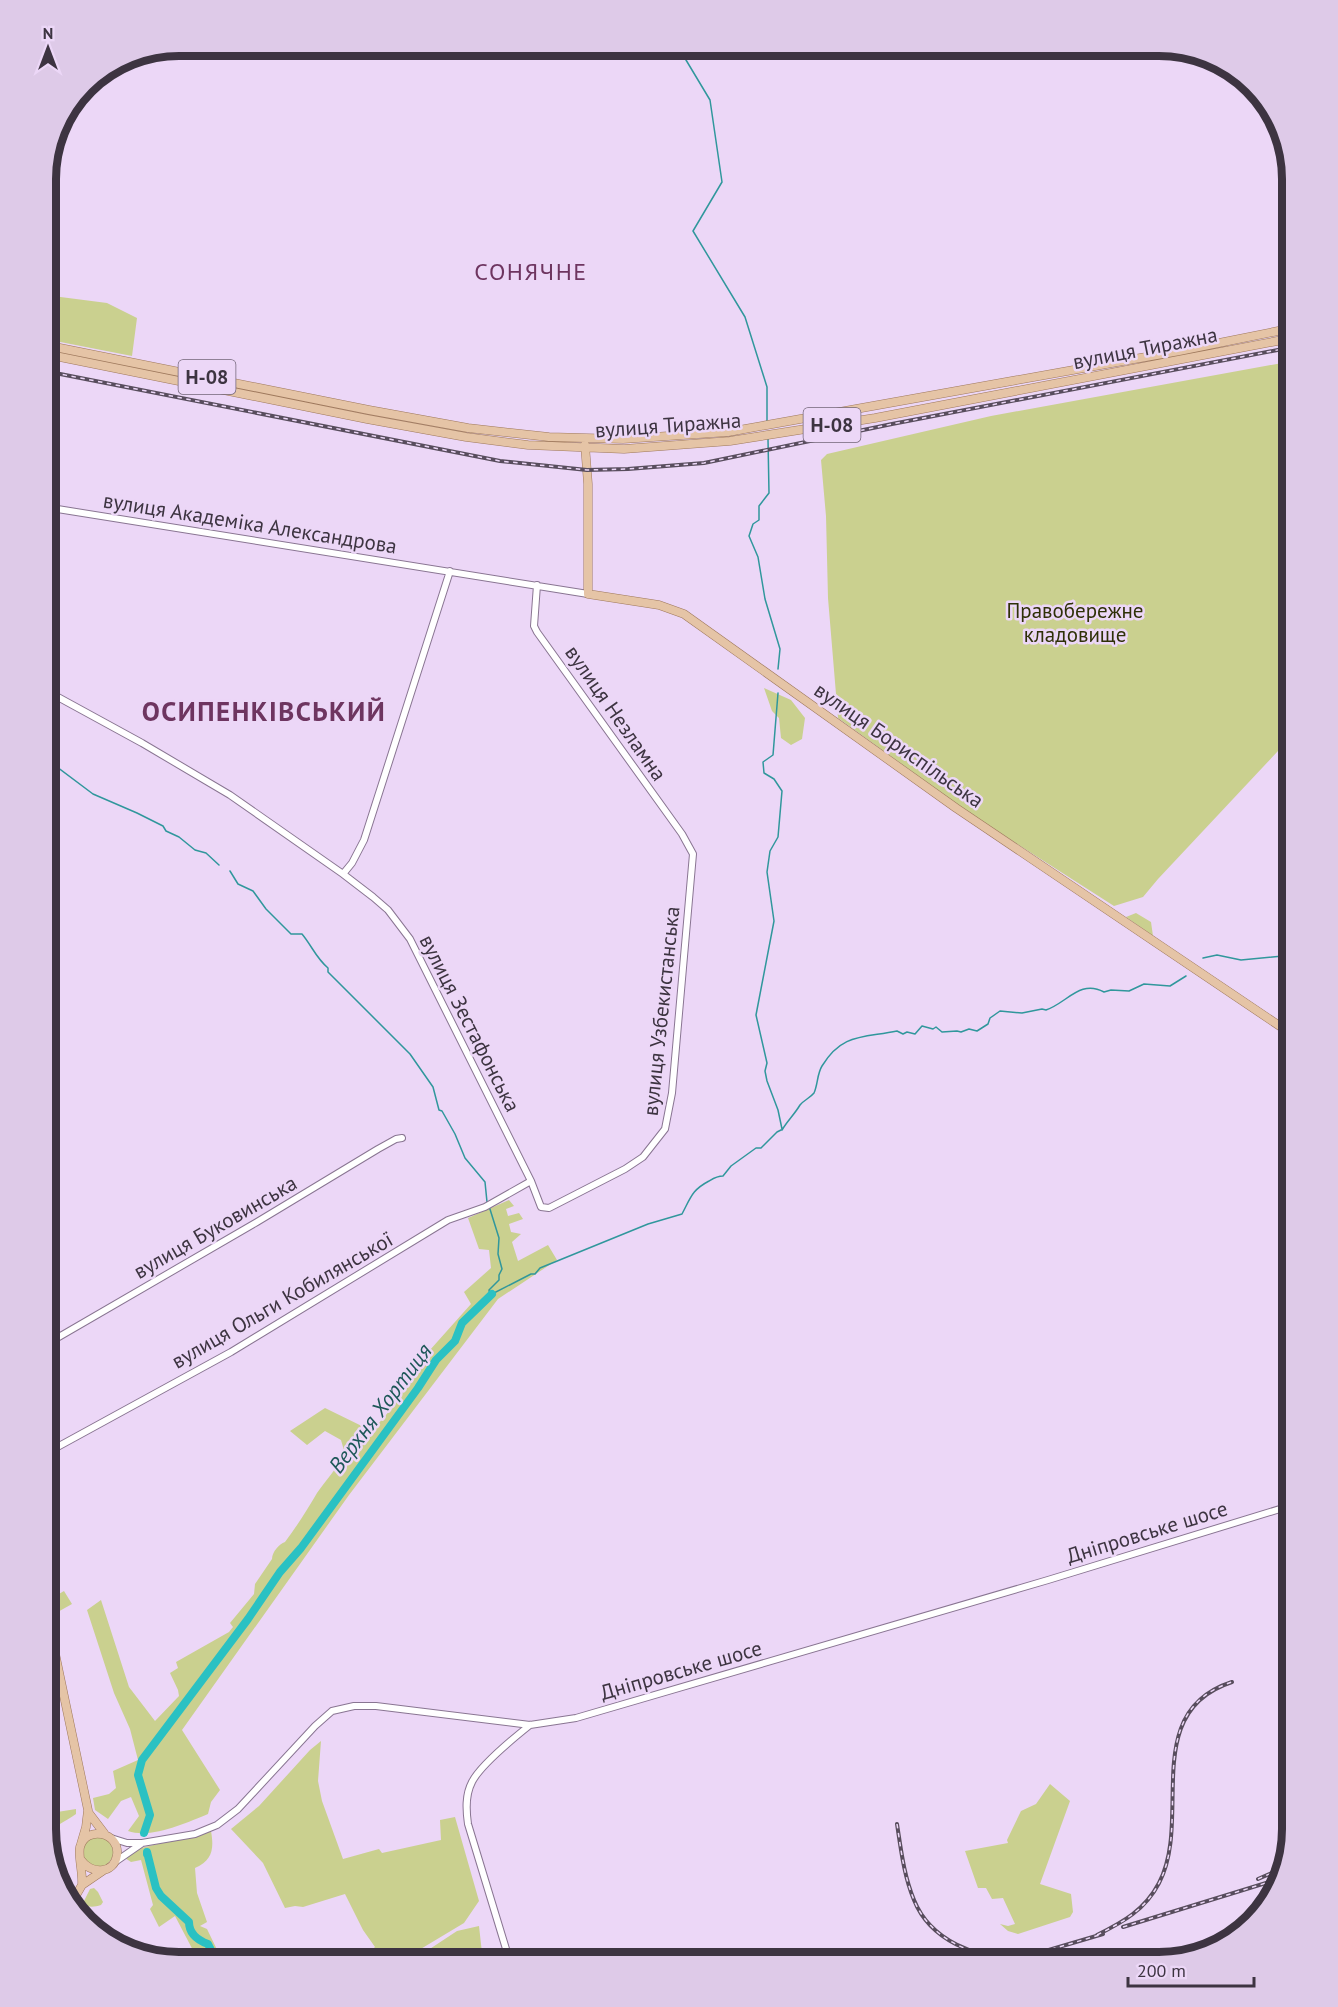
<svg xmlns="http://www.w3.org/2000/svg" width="1338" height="2007" font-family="'PT Sans',sans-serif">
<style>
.green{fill:#cad08f}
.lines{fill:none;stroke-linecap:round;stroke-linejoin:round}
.stream{stroke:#30979c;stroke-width:1.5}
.river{stroke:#2ac1c3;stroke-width:8}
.minor-casing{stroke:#897592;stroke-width:8}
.major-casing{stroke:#9e785c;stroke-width:9}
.minor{stroke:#fff;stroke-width:6}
.major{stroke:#e5c4a6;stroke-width:8}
.rail-casing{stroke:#584d5d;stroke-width:4}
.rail{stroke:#ecd7f7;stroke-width:1.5;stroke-dasharray:4.5;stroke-linecap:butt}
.labels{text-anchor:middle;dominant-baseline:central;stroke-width:5;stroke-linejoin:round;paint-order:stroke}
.shield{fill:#ecd7f7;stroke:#726578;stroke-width:1.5}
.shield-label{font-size:20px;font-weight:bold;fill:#3d3441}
.street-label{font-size:21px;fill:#3d3441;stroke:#ecd7f7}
.park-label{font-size:21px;fill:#2e3007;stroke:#ecd7f7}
.water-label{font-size:22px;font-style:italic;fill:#1d5758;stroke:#ecd7f7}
.quarter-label{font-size:24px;letter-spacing:1.5px;fill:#6e3560;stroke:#ecd7f7}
.district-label{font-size:27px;font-weight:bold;letter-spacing:1.5px;fill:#6e3560;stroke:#ecd7f7}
.rim{fill:none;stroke:#3d3441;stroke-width:8}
</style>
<rect width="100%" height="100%" fill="#ecd7f7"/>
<!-- green -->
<path class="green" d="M 45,295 L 107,303 L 137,318 L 132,356 L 45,339 Z
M 1293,361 L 1293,735 L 1158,879 L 1143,897 L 1114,906 L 975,817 L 838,718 L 828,598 L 826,516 L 821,460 L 827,454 L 991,416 Z
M 764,688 L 791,700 L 805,718 L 802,739 L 791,745 L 781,738 L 779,718 L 772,711 Z
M 1136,913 L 1151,922 L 1153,936 L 1126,917 Z
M 509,1200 L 514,1206 L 506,1209 L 508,1216 L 519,1213 L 523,1219 L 509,1224 L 511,1232 L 521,1234 L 512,1242 L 518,1261 L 548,1245 L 557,1260 L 498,1299 L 349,1495 L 182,1730 L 220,1790 L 211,1802 L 208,1814 C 186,1823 151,1839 128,1831 L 139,1816 L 131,1797 L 121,1801 L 108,1819 L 95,1810 L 93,1798 L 109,1794 L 116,1788 L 113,1771 L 138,1760 L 130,1729 L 114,1693 L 87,1610 L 101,1600 L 129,1687 L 155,1721 L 179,1696 L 178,1690 L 170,1673 L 178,1668 L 176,1662 L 229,1632 L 233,1627 L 230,1623 L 254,1594 L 255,1584 L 272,1559 C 272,1552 279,1544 285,1542 C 297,1526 307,1510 317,1493 C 326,1480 337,1468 345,1454 L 341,1440 L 325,1431 L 307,1445 L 290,1431 L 325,1408 L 372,1431 L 392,1408 L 413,1369 L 471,1304 L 464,1292 L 491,1268 L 489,1250 L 479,1249 L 468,1218 Z
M 64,1591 L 72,1604 L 47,1618 L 45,1615 L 45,1602 Z
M 321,1741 L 318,1781 L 322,1801 L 343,1859 L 379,1849 L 382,1853 L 441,1840 L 440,1820 L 455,1817 L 479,1901 L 464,1923 L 399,1962 L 359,1962 L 375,1947 L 363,1930 L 345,1894 L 303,1907 L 295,1906 L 285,1908 L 263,1863 L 231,1829 L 259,1806 L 310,1750 Z
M 55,1759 L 60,1767 L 45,1777 L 45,1762 Z
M 1050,1784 L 1070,1801 L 1040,1884 L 1071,1894 L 1073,1912 L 1070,1917 L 1018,1934 L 1008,1931 L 1000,1924 L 1008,1926 L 1015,1924 L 1003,1898 L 992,1899 L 986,1888 L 978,1888 L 965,1851 L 1008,1843 L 1007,1840 L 1021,1811 L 1036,1804 Z
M 45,1790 L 49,1799 L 51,1813 L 76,1809 L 76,1814 C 65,1822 55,1825 47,1835 Z
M 211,1831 C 214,1848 213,1860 195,1868 L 197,1893 L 207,1922 L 200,1926 L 207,1929 L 223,1962 L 195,1962 L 196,1956 L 175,1916 L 159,1927 L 150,1909 L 153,1905 L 141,1860 L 131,1862 L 125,1858 L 141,1848 Z
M83 1852a15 15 0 1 1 30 0a15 15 0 1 1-30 0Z
M 94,1888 L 98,1892 L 103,1902 L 101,1905 C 94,1907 88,1908 83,1903 L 90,1889 Z
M 479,1926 L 483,1962 L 410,1962 L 457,1931 Z"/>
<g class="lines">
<!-- stream -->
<path class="stream" d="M 677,45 L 710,100 L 722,182 L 693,231 L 745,317 L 767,387 L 767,422
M 768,439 L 769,493 L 759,506 L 759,520 L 753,524 L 749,536 L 758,557 L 765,599 L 780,649 L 778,669
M 778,693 L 773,755 L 763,762 L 764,773 L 774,779 L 782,791 L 778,837 L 770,851 L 767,872 L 774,921 L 756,1015 L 767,1063 L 765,1071 L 767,1081 L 778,1110 L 782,1129
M 45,758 L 93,794 L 137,813 L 163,826 L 166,831 L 179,837 L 195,850 L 206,853 L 219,865
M 230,871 L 238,884 L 253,891 L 266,909 L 291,934 L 302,934 C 312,946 316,958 328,968 L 328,972 L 410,1054 L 433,1087 L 439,1110 L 442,1111 L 455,1134 L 465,1158 L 485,1182 L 487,1202
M 1203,958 L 1217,955 L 1241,960 L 1293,955
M 782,1130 C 788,1120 794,1115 800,1105 C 804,1100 810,1098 814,1093 C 818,1084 817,1074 822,1066 C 842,1033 863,1038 897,1031 L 903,1034 L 907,1032 L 915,1034 L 922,1026 L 933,1029 L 936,1027 L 942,1032 L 957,1031 L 961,1032 L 969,1029 L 977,1031 L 988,1024 L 990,1018 L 1000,1011 L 1022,1013 L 1042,1009 L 1046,1010 C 1067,1003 1080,979 1104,992 L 1111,990 L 1129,991 L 1144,984 L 1170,986 L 1186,976
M 489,1206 L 499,1238 L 498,1254 L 502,1269 L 499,1275 L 499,1280 L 489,1290 L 490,1296
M 492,1294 L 531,1274 L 535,1274 L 540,1268 L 648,1224 L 682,1214 C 691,1197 692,1190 709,1181 C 714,1178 717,1176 723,1176 L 731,1166 L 756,1148 L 761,1148 L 777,1132 L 781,1130"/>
<!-- river -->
<path class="river" d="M 144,1833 L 150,1815 L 138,1775 L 142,1760 L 248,1619 L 280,1572 L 301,1548 L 418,1388 L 436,1360 L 455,1341 L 462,1323 L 492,1294
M 147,1854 L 147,1852 L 156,1888 L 161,1896 L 189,1922 C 189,1934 197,1940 208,1944 L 217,1962"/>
<!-- minor casing -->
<g class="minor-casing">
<path id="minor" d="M 45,507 L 588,594
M 45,690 L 142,743 L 230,795 L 343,874 L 373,897 L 388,910 L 410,939 L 531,1181 L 541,1207 L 549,1208 L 625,1169 L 643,1157 L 665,1129 L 672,1093 L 693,854 L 682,834 L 537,632 L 534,626 L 537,585
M 343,874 L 352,863 L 364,840 L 450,571
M 45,1345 L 257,1222 L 378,1149 L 396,1139 L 402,1138
M 45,1441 L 50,1451 L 231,1352 L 448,1220 L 485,1207 L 531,1181
M 111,1838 L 127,1843 L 142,1843 L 195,1834 L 217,1825 L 238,1809 L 315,1726 L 332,1711 L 354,1706 L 376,1706 L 530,1725 L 576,1718 L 1048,1580 L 1293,1505
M 115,1862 L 141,1844
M 510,1962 L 468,1824 C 466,1810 465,1795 472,1782 C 480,1766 515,1737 530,1725"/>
</g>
<!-- major casing -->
<g class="major-casing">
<path id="major" d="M 45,345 L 369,410 L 468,428 L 549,437 L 623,439 L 728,432 L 1179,351 L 1293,328
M 45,354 L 367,419 L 466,437 L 528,445 L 624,449 L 730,441 L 875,418 L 1293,338
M 585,445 L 588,484 L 588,594 L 659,605 L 684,614 L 956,808 L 1293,1035
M 45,1622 L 52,1639 L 88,1810 L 86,1827 L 81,1844
M 88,1812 L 104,1833
M 81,1860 C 90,1874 114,1875 117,1855 C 120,1832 86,1825 80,1847 C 78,1856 83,1873 82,1885
M 71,1904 L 82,1885 L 104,1870"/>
</g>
<!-- minor -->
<use href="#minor" class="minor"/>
<!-- major -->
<use href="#major" class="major"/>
<!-- rail casing -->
<g class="rail-casing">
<path id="rail" d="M 45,371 L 500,461 L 587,470 L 628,469 L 704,463 L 892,424 L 1293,347
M 897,1824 C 901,1850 904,1876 914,1900 C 930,1940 977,1960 1017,1956
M 1258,1879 L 1283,1868
M 1123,1927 L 1279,1879
M 1097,1935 C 1123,1922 1145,1910 1159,1883 C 1193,1819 1139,1712 1232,1682
M 1008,1962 L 1103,1934"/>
</g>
<!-- rail -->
<use href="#rail" class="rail"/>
</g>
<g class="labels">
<!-- shield labels -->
<g class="shield">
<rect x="178.5" y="360" width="57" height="34" rx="4.5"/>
<rect x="803.5" y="408" width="57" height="34" rx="4.5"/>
</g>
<g class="shield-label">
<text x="207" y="377">Н-08</text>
<text x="832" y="425">Н-08</text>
</g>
<!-- street labels -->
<g class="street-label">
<text transform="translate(1145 348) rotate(-11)">вулиця Тиражна</text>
<text transform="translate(668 425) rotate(-4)">вулиця Тиражна</text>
<text transform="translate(250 523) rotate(9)">вулиця Академіка Александрова</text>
<text transform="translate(616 713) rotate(55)">вулиця Незламна</text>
<text transform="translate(899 745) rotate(35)">вулиця Бориспільська</text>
<text transform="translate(661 1011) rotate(-84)">вулиця Узбекистанська</text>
<text transform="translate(470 1023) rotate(63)">вулиця Зестафонська</text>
<text transform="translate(215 1227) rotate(-30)">вулиця Буковинська</text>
<text transform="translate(282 1300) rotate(-30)">вулиця Ольги Кобилянської</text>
<text transform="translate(1147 1532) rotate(-17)">Дніпровське шосе</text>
<text transform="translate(681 1670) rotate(-16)">Дніпровське шосе</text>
</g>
<!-- park labels -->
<g class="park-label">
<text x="1075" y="610">Правобережне<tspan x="1075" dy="24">кладовище</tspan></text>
</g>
<!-- water labels -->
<g class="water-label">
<text transform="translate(380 1408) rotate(-53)">Верхня Хортиця</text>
</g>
<!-- quarter labels -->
<g class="quarter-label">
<text x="531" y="271">СОНЯЧНЕ</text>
</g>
<!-- district labels -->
<g class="district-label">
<text x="264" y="711">ОСИПЕНКІВСЬКИЙ</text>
</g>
</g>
<!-- crop -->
<path d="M0 0H1338V2007H0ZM179 56H1159A123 123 0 0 1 1282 179V1829A123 123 0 0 1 1159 1952H179A123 123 0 0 1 56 1829V179A123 123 0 0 1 179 56Z" fill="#decae8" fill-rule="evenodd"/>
<path class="rim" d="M179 56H1159A123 123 0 0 1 1282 179V1829A123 123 0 0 1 1159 1952H179A123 123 0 0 1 56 1829V179A123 123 0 0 1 179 56Z"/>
<!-- north arrow -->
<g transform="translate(48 48)" stroke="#ecd7f7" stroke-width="4.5" paint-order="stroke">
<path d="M0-4.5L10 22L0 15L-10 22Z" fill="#3d3441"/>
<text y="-9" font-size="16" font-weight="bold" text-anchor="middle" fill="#3d3441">N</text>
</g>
<!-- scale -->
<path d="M1128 1977v9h126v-9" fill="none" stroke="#3d3441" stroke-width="3"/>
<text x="1137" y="1977" font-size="18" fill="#3d3441" stroke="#ecd7f7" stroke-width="4.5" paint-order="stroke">200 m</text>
</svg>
